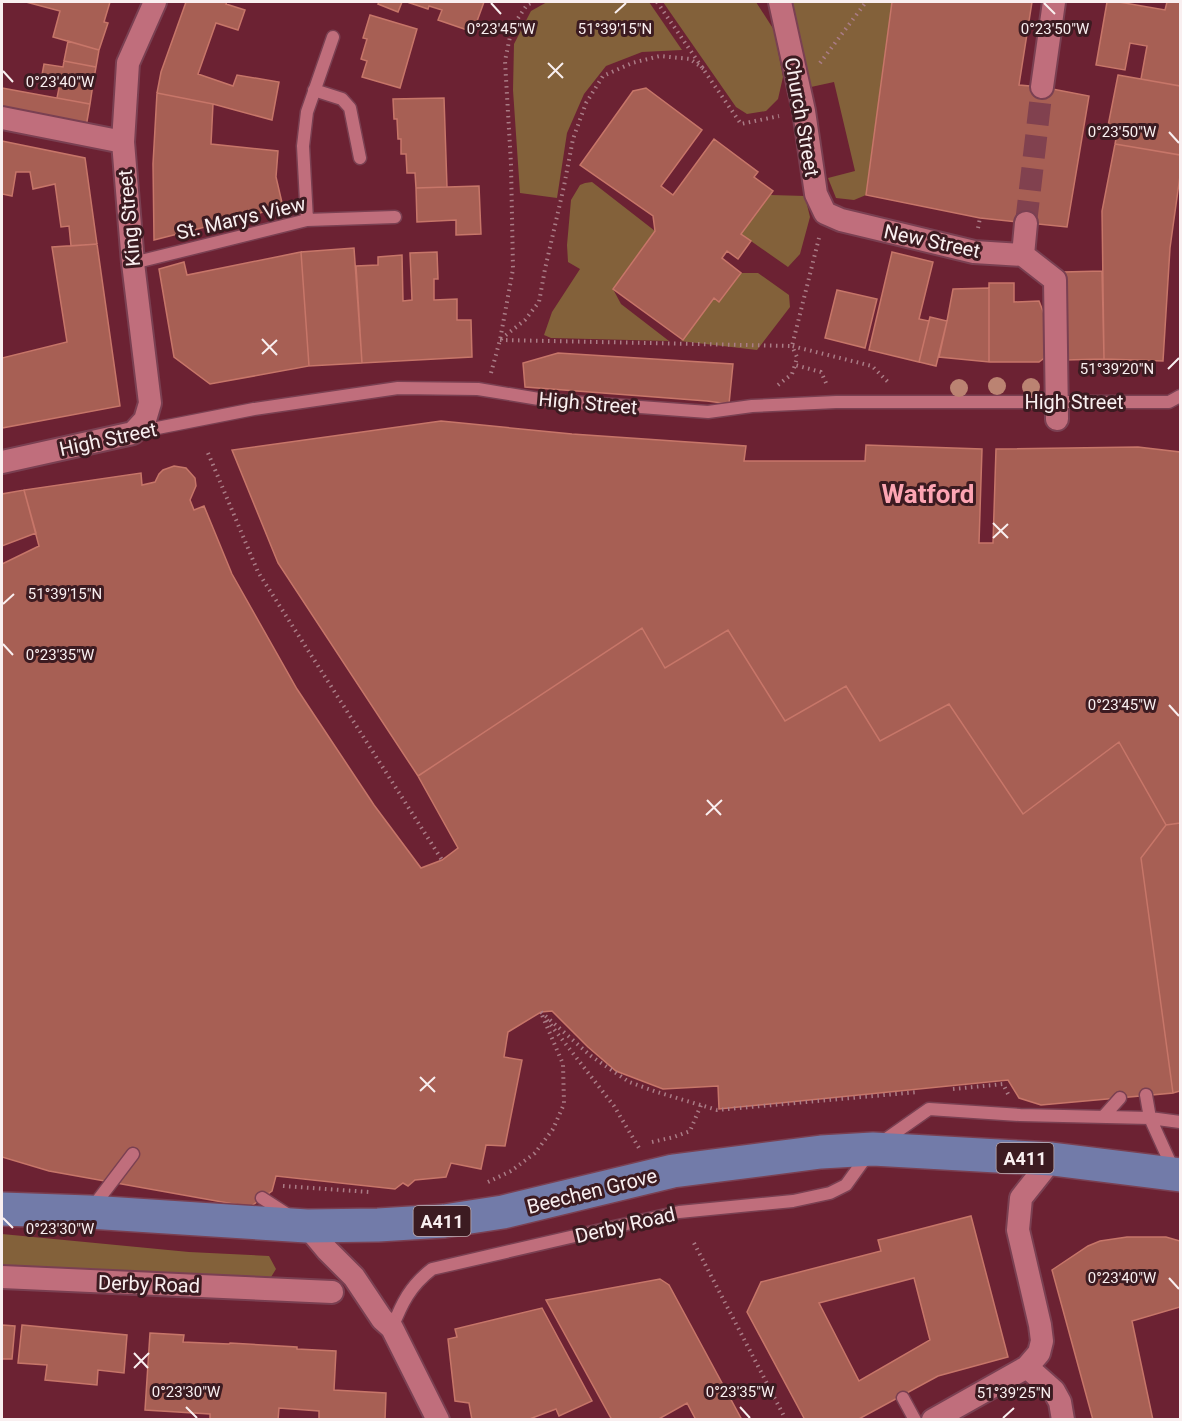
<svg xmlns="http://www.w3.org/2000/svg" width="1182" height="1421" font-family="Roboto,sans-serif">
<style>
.green{fill:#83613a}
.building{fill:#a75f54;stroke:#c77669;stroke-width:1.5;fill-rule:evenodd}
.lines{fill:none;stroke-linecap:round;stroke-linejoin:round}
.street-tunnel{stroke:#81414f;stroke-width:22;stroke-dasharray:22 11;stroke-linecap:butt}
.lane-casing{stroke:#7a4052;stroke-width:15}
.street-casing{stroke:#7a4052;stroke-width:26}
.primary-casing{stroke:#7a4052;stroke-width:36}
.path{stroke:#aa7c86;stroke-width:4;stroke-dasharray:1.5 4.5;stroke-linecap:butt}
.lane{stroke:#c06e7c;stroke-width:12}
.street{stroke:#c06e7c;stroke-width:22}
.primary{stroke:#727ba9;stroke-width:33}
.tree{fill:#bb8372}
.ticks{fill:none;stroke:#f9eff0;stroke-width:2}
.labels{text-anchor:middle;dominant-baseline:central;stroke-width:6;stroke-linejoin:round;paint-order:stroke}
.shield{fill:#3c1b21;stroke:#c0afb2;stroke-width:1.5}
.shield-label{font-size:18px;font-weight:bold;fill:#f9eff0}
.street-label{font-size:20px;fill:#f9eff0;stroke:#3c1b21}
.district-label{font-size:26px;font-weight:bold;fill:#fda5b3;stroke:#3c1b21}
.ticks-label{font-size:15px;text-anchor:middle;fill:#f9eff0;stroke:#3c1b21;stroke-width:6;stroke-linejoin:round;paint-order:stroke}
</style>
<rect width="100%" height="100%" fill="#6c2233"/>
<!-- green -->
<path class="green" d="M 547,2 L 649,2 L 682,50 L 642,52 L 606,66 L 584,94 L 567,133 L 557,198 L 520,193 L 513,90 L 514,44 L 531,11 Z
M 663,2 L 756,2 L 774,30 L 783,77 L 778,99 L 766,111 L 747,114 L 736,107 Z
M 783,2 L 892,2 L 866,195 L 854,200 L 836,198 L 828,178 L 855,171 L 834,82 L 811,87 L 799,73 Z
M 592,182 L 655,231 L 613,289 L 621,304 L 669,341 L 551,338 L 544,335 L 552,312 L 580,269 L 568,262 L 567,245 L 571,200 L 580,185 L 585,183 Z
M 773,191 L 771,195 L 805,196 L 810,217 L 800,254 L 788,267 L 741,234 Z
M 741,273 L 758,273 L 789,295 L 790,307 L 757,350 L 680,341 L 683,340 L 714,298 L 719,301 Z
M 2,1234 L 189,1252 L 269,1256 L 276,1269 L 268,1282 L 78,1269 L 2,1266 Z"/>
<!-- building -->
<path class="building" d="M 26,2 L 110,2 L 104,22 L 108,23 L 99,50 L 53,37 L 60,11 Z
M 186,2 L 227,2 L 226,4 L 245,10 L 238,30 L 216,23 L 198,74 L 233,86 L 237,75 L 279,82 L 272,120 L 213,104 L 157,93 L 161,72 Z
M 379,2 L 402,2 L 398,12 L 378,4 Z
M 407,2 L 484,2 L 473,32 L 438,20 L 442,10 L 429,6 L 428,9 Z
M 892,2 L 1032,2 L 1019,85 L 1042,87 L 1089,96 L 1067,227 L 980,218 L 866,195 Z
M 1107,2 L 1119,2 L 1165,10 L 1167,2 L 1180,2 L 1180,86 L 1141,79 L 1147,46 L 1130,43 L 1125,70 L 1096,65 Z
M 370,15 L 417,29 L 400,88 L 362,77 L 367,61 L 361,59 L 367,39 L 363,38 Z
M 68,41 L 99,50 L 96,67 L 64,61 Z
M 64,61 L 96,67 L 93,84 L 42,75 L 44,64 L 63,67 Z
M 1118,75 L 1180,86 L 1180,155 L 1115,144 L 1118,128 L 1108,126 Z
M 61,78 L 93,84 L 90,104 L 57,98 Z
M 2,88 L 90,104 L 86,127 L 2,111 Z
M 646,88 L 702,130 L 661,186 L 673,195 L 714,139 L 758,172 L 754,177 L 773,191 L 741,234 L 751,241 L 738,259 L 727,251 L 722,258 L 741,273 L 719,302 L 714,298 L 683,340 L 613,289 L 655,231 L 653,216 L 580,165 L 633,91 Z
M 157,93 L 213,104 L 211,144 L 278,151 L 276,177 L 283,207 L 154,240 L 153,164 Z
M 444,98 L 447,187 L 416,188 L 415,173 L 407,173 L 406,154 L 401,154 L 401,139 L 398,139 L 397,119 L 394,119 L 393,99 Z
M 2,141 L 85,158 L 97,244 L 71,246 L 69,226 L 61,227 L 55,184 L 33,189 L 30,172 L 16,172 L 12,196 L 2,194 Z
M 1115,144 L 1180,155 L 1180,176 L 1170,248 L 1163,361 L 1104,359 L 1102,211 Z
M 479,186 L 481,234 L 456,235 L 456,220 L 417,222 L 416,188 Z
M 97,244 L 120,406 L 2,428 L 2,358 L 67,342 L 52,247 Z
M 354,248 L 362,363 L 309,366 L 301,252 Z
M 301,252 L 309,366 L 210,384 L 174,357 L 159,269 L 184,262 L 187,275 Z
M 437,252 L 438,279 L 434,279 L 434,300 L 457,299 L 457,320 L 471,320 L 472,357 L 362,363 L 356,266 L 378,265 L 378,257 L 402,255 L 403,301 L 412,300 L 410,253 Z
M 892,252 L 933,262 L 919,319 L 929,321 L 919,362 L 869,350 Z
M 1102,271 L 1104,359 L 1065,360 L 1063,272 Z
M 989,283 L 1014,283 L 1014,302 L 1039,301 L 1046,319 L 1047,356 L 1039,362 L 989,362 Z
M 989,288 L 989,362 L 939,357 L 947,321 L 953,289 Z
M 837,290 L 877,299 L 865,348 L 825,338 Z
M 930,317 L 947,321 L 936,366 L 919,362 Z
M 558,353 L 733,364 L 729,404 L 707,401 L 525,387 L 523,363 Z
M 441,421 L 572,434 L 746,446 L 744,461 L 865,461 L 866,445 L 982,449 L 979,543 L 993,543 L 996,449 L 1138,447 L 1180,452 L 1180,823 L 1166,825 L 1119,742 L 1023,814 L 949,704 L 880,741 L 846,686 L 785,721 L 728,630 L 665,668 L 642,628 L 418,776 L 278,563 L 232,450 Z
M 174,466 L 186,468 L 195,478 L 196,486 L 190,500 L 194,510 L 204,506 L 232,574 L 297,689 L 374,805 L 421,868 L 442,860 L 458,848 L 418,776 L 642,628 L 665,668 L 728,630 L 785,721 L 846,686 L 880,741 L 949,704 L 1023,814 L 1119,742 L 1166,825 L 1141,858 L 1173,1093 L 1041,1105 L 1019,1098 L 1008,1080 L 719,1109 L 718,1086 L 663,1089 L 616,1071 L 588,1047 L 552,1011 L 541,1012 L 508,1032 L 504,1057 L 522,1060 L 505,1146 L 486,1145 L 481,1169 L 451,1163 L 446,1177 L 415,1180 L 408,1186 L 403,1183 L 395,1189 L 276,1176 L 272,1191 L 250,1207 L 49,1171 L 2,1157 L 2,564 L 39,546 L 24,490 L 141,473 L 142,485 L 155,482 L 159,474 L 163,470 Z
M 24,490 L 36,533 L 2,546 L 2,494 Z
M 1180,823 L 1180,1091 L 1173,1093 L 1141,858 L 1166,825 Z
M 971,1216 L 1008,1357 L 938,1376 L 857,1420 L 805,1420 L 747,1312 L 761,1282 L 881,1251 L 878,1240 ZM 914,1278 L 930,1340 L 859,1381 L 819,1303 Z
M 1127,1237 L 1166,1237 L 1180,1241 L 1180,1307 L 1132,1321 L 1153,1420 L 1093,1420 L 1052,1270 L 1088,1246 L 1100,1241 Z
M 660,1279 L 669,1285 L 742,1420 L 696,1420 L 687,1403 L 657,1420 L 612,1420 L 546,1300 Z
M 542,1308 L 592,1401 L 559,1416 L 556,1409 L 527,1420 L 472,1420 L 469,1403 L 455,1401 L 448,1339 L 457,1337 L 455,1329 Z
M 2,1325 L 15,1326 L 12,1359 L 2,1359 Z
M 22,1325 L 127,1335 L 124,1373 L 98,1370 L 97,1385 L 45,1380 L 47,1365 L 18,1363 Z
M 150,1333 L 184,1335 L 183,1342 L 229,1344 L 230,1343 L 297,1347 L 297,1349 L 336,1351 L 334,1390 L 386,1393 L 385,1420 L 319,1420 L 319,1411 L 279,1408 L 278,1420 L 210,1420 L 210,1414 L 145,1410 Z"/>
<g class="lines">
<!-- street-tunnel -->
<path class="street-tunnel" d="M 1026,223 L 1042,87"/>
<!-- lane casing -->
<g class="lane-casing">
<path id="lane" d="M 314,90 L 342,99 L 350,108 L 360,158
M 307,220 L 303,146 L 307,112 L 333,37
M 133,263 L 307,220 L 395,217
M 137,432 L 254,409 L 398,388 L 478,389 L 545,400 L 708,412 L 752,406 L 836,402 L 1169,402 L 1180,396
M 1146,1095 L 1150,1118 L 1174,1171
M 1103,1117 L 1120,1098
M 882,1142 L 929,1109 L 1020,1115 L 1150,1118 L 1180,1122
M 262,1198 L 290,1216
M 92,1208 L 133,1154
M 392,1328 C 402,1303 410,1286 432,1269 L 679,1212 L 793,1201 L 830,1193 L 846,1185 L 869,1153
M 903,1398 L 915,1420"/>
</g>
<!-- street casing -->
<g class="street-casing">
<path id="street" d="M 780,2 L 804,111 L 816,194 L 825,213 L 841,220 L 974,252 L 1023,255
M 1042,87 L 1054,2
M 2,118 L 123,142
M 1023,255 L 1055,280 L 1057,419
M 1023,255 L 1026,223
M 2,462 L 133,433 L 145,420 L 150,403 L 133,263 L 123,142 L 128,63 L 155,2
M 307,1226 L 327,1250 L 354,1277 L 382,1319 L 392,1328 L 438,1420
M 2,1277 L 332,1292
M 1027,1367 L 1054,1391 L 1060,1402 L 1063,1420
M 933,1420 L 1027,1367 L 1039,1353 L 1042,1341 L 1040,1325 L 1018,1230 L 1021,1198 L 1052,1159"/>
</g>
<!-- primary casing -->
<g class="primary-casing">
<path id="primary" d="M 2,1209 L 89,1212 L 307,1226 L 378,1225 L 444,1221 L 503,1212 L 673,1171 L 821,1152 L 873,1149 L 1052,1159 L 1180,1175"/>
</g>
<!-- path -->
<path class="path" d="M 657,2 L 741,124 L 779,116
M 820,63 L 866,2
M 978,228 L 980,218
M 501,339 L 525,320 L 539,302 L 545,269 L 564,186 L 573,139 L 586,103 L 603,76 L 632,63 L 660,56 L 690,59 L 704,69
M 500,340 L 792,346 L 819,238
M 491,373 L 500,340 L 513,269 L 511,164 L 505,61 L 512,27 L 527,5 L 533,2
M 826,383 L 821,372 L 795,365 L 797,357 L 792,346 L 872,366 L 888,382
M 778,385 L 792,374 L 795,365
M 208,453 L 258,572 L 442,860
M 541,1012 L 591,1056 L 629,1082 L 657,1092 L 717,1110 L 918,1092
M 547,1020 L 614,1106 L 639,1148
M 953,1089 L 1003,1084 L 1008,1094
M 652,1142 L 674,1137 L 690,1131 L 701,1105
M 488,1182 L 511,1171 L 535,1153 L 553,1129 L 564,1104 L 563,1064 L 542,1015
M 283,1186 L 369,1192
M 694,1243 L 786,1420"/>
<!-- lane -->
<use href="#lane" class="lane"/>
<!-- street -->
<use href="#street" class="street"/>
<!-- primary -->
<use href="#primary" class="primary"/>
</g>
<!-- trees -->
<g class="tree">
<circle cx="997" cy="386" r="9"/>
<circle cx="1031" cy="387" r="9"/>
<circle cx="959" cy="388" r="9"/>
</g>
<!-- ticks -->
<path class="ticks" d="M 491,3 L 501,14M 1044,3 L 1055,14M 615,13 L 626,3M 548,63 L 563,78M 3,71 L 13,82M 548,78 L 563,63M 1169,132 L 1179,143M 262,339 L 277,355M 262,354 L 277,340M 1168,369 L 1179,358M 993,523 L 1008,538M 993,538 L 1008,524M 3,604 L 14,594M 3,644 L 13,655M 1169,705 L 1179,716M 707,800 L 721,815M 706,815 L 722,800M 420,1077 L 435,1092M 420,1091 L 435,1077M 3,1218 L 13,1228M 1169,1278 L 1179,1289M 134,1353 L 148,1368M 134,1368 L 149,1353M 186,1407 L 197,1418M 740,1407 L 750,1418M 1003,1418 L 1014,1408"/>
<g class="labels">
<!-- shield labels -->
<g class="shield">
<rect x="996.5" y="1143" width="57" height="30" rx="4.5"/>
<rect x="413.5" y="1206" width="57" height="30" rx="4.5"/>
</g>
<g class="shield-label">
<text x="1025" y="1158">A411</text>
<text x="442" y="1221">A411</text>
</g>
<!-- street labels -->
<g class="street-label">
<text transform="translate(802 117) rotate(80)">Church Street</text>
<text transform="translate(129 218) rotate(-95)">King Street</text>
<text transform="translate(241 218) rotate(-13)">St. Marys View</text>
<text transform="translate(932 241) rotate(12)">New Street</text>
<text x="1074" y="402">High Street</text>
<text transform="translate(588 403) rotate(5)">High Street</text>
<text transform="translate(108 439) rotate(-12)">High Street</text>
<text transform="translate(592 1191) rotate(-14)">Beechen Grove</text>
<text transform="translate(625 1225) rotate(-13)">Derby Road</text>
<text transform="translate(149 1284) rotate(2)">Derby Road</text>
</g>
<!-- district labels -->
<g class="district-label">
<text x="928" y="494">Watford</text>
</g>
</g>
<g class="ticks-label">
<text x="615" y="34">51°39'15"N</text>
<text x="501" y="34">0°23'45"W</text>
<text x="1055" y="34">0°23'50"W</text>
<text x="60" y="87">0°23'40"W</text>
<text x="1122" y="137">0°23'50"W</text>
<text x="1117" y="374">51°39'20"N</text>
<text x="65" y="599">51°39'15"N</text>
<text x="60" y="660">0°23'35"W</text>
<text x="1122" y="710">0°23'45"W</text>
<text x="60" y="1234">0°23'30"W</text>
<text x="1122" y="1283">0°23'40"W</text>
<text x="186" y="1397">0°23'30"W</text>
<text x="740" y="1397">0°23'35"W</text>
<text x="1014" y="1398">51°39'25"N</text>
</g>
<!-- border -->
<rect width="1182" height="1421" fill="none" stroke="#f9eff0" stroke-width="6"/>
</svg>
